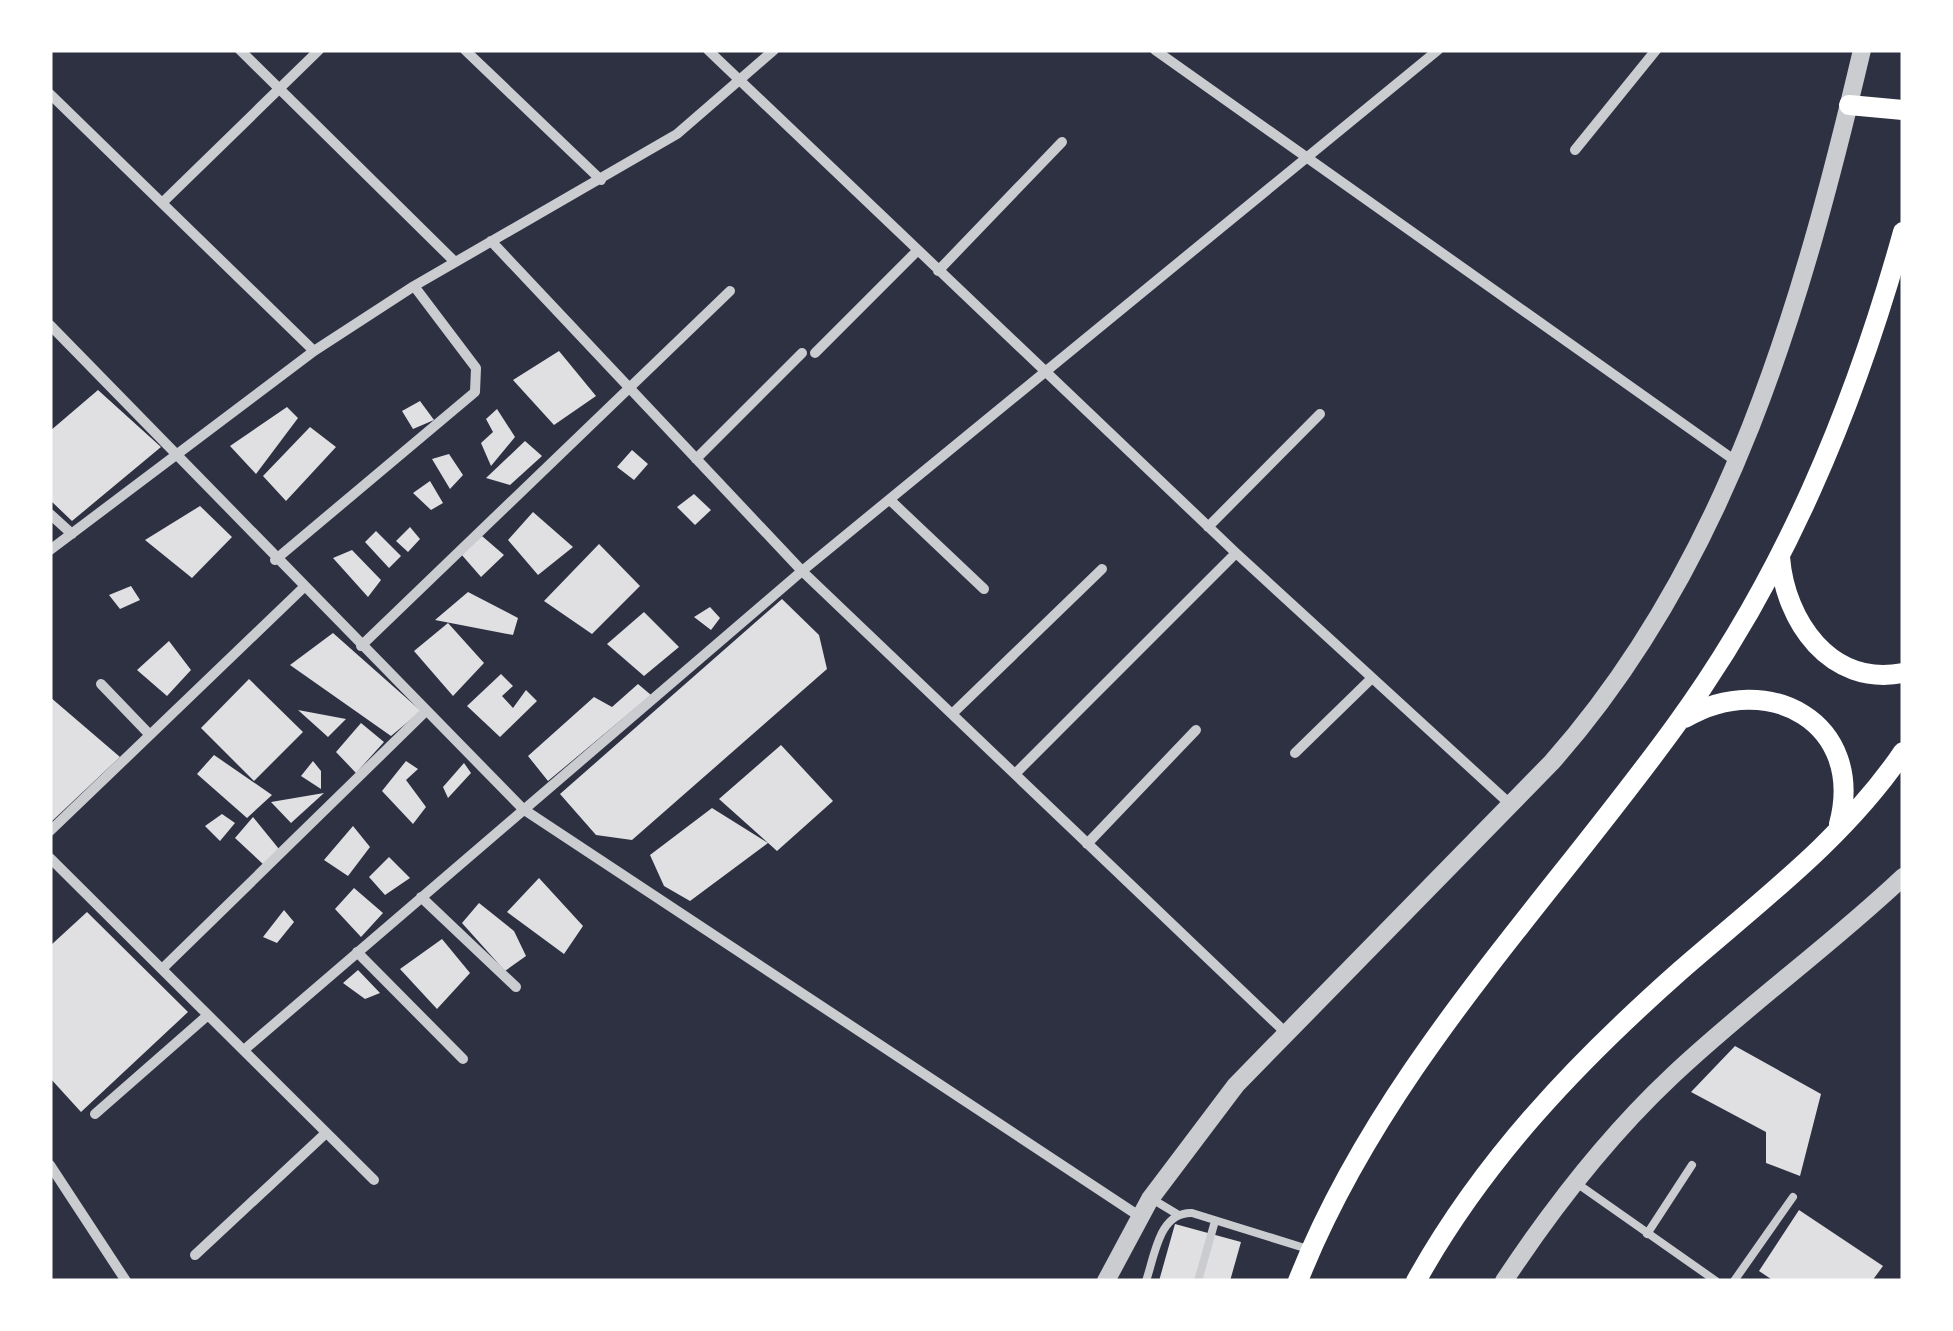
<svg xmlns="http://www.w3.org/2000/svg" width="1953" height="1331" font-family="Signika,sans-serif">
<style>
.building{fill:#e0e0e3}
.lines{fill:none;stroke-linecap:round;stroke-linejoin:round}
.service{stroke:#caccd0;stroke-width:8}
.minor{stroke:#caccd0;stroke-width:10}
.tertiary{stroke:#caccd0;stroke-width:18}
.secondary{stroke:#fff;stroke-width:20}
</style>
<rect width="100%" height="100%" fill="#2d3142"/>
<!-- building -->
<path class="building" d="M 559,351 L 596,396 L 554,425 L 513,380 Z
M 98,390 L 161,447 L 72,521 L 50,500 L 50,431 Z
M 420,401 L 434,420 L 413,429 L 402,411 Z
M 287,407 L 298,418 L 256,474 L 230,446 Z
M 497,409 L 515,437 L 491,466 L 481,443 L 493,432 L 486,419 Z
M 310,427 L 336,447 L 286,501 L 263,476 Z
M 525,441 L 542,456 L 510,485 L 486,478 Z
M 632,450 L 648,464 L 634,480 L 617,467 Z
M 449,454 L 463,475 L 450,489 L 432,459 Z
M 430,481 L 443,503 L 431,510 L 413,493 Z
M 694,494 L 711,510 L 695,525 L 677,507 Z
M 200,506 L 232,537 L 192,578 L 145,540 Z
M 533,512 L 573,547 L 538,575 L 508,540 Z
M 410,527 L 420,539 L 408,552 L 396,541 Z
M 376,531 L 401,556 L 389,568 L 365,542 Z
M 482,536 L 504,555 L 481,577 L 461,554 Z
M 599,544 L 640,586 L 592,634 L 544,601 Z
M 352,550 L 381,580 L 368,597 L 333,558 Z
M 131,586 L 140,600 L 120,609 L 109,595 Z
M 468,592 L 518,618 L 513,635 L 435,620 Z
M 782,599 L 819,635 L 827,669 L 632,840 L 596,835 L 560,794 Z
M 710,607 L 720,618 L 711,630 L 694,617 Z
M 644,612 L 679,647 L 644,676 L 607,644 Z
M 448,623 L 484,663 L 453,696 L 414,651 Z
M 333,633 L 421,711 L 391,736 L 290,665 Z
M 169,641 L 191,670 L 167,696 L 137,670 Z
M 501,674 L 513,686 L 502,696 L 513,708 L 526,690 L 537,701 L 500,737 L 467,706 Z
M 249,679 L 303,732 L 254,781 L 201,728 Z
M 638,684 L 651,695 L 548,781 L 528,756 L 594,697 L 612,707 Z
M 50,697 L 120,757 L 50,823 Z
M 298,710 L 346,719 L 328,737 Z
M 361,723 L 384,742 L 356,773 L 336,752 Z
M 781,745 L 833,801 L 777,851 L 719,799 Z
M 214,755 L 272,795 L 247,818 L 197,774 Z
M 313,761 L 321,771 L 321,789 L 301,776 Z
M 406,761 L 418,769 L 406,780 L 426,807 L 413,824 L 382,791 Z
M 464,763 L 471,773 L 448,798 L 443,787 Z
M 324,793 L 291,823 L 271,802 Z
M 712,808 L 768,843 L 690,901 L 664,886 L 650,855 Z
M 222,814 L 235,823 L 220,841 L 205,826 Z
M 253,817 L 279,849 L 264,865 L 235,838 Z
M 353,826 L 370,847 L 348,876 L 324,860 Z
M 389,857 L 410,878 L 385,895 L 369,877 Z
M 539,878 L 583,926 L 564,954 L 507,912 Z
M 354,888 L 383,913 L 361,937 L 335,909 Z
M 479,903 L 514,931 L 526,956 L 505,971 L 462,923 Z
M 284,910 L 294,922 L 277,943 L 263,937 Z
M 87,912 L 188,1012 L 81,1112 L 50,1078 L 50,946 Z
M 442,939 L 470,973 L 437,1009 L 400,969 Z
M 358,970 L 380,993 L 365,999 L 343,983 Z
M 1735,1046 L 1821,1094 L 1800,1176 L 1766,1163 L 1766,1132 L 1691,1092 Z
M 1799,1210 L 1883,1266 L 1872,1281 L 1774,1281 L 1759,1271 Z
M 1175,1224 L 1241,1242 L 1230,1281 L 1159,1281 Z"/>
<g class="lines">
<!-- service -->
<path class="service" d="M 1575,1182 L 1716,1281
M 1152,1199 L 1177,1214
M 1647,1234 L 1692,1165
M 1146,1281 C 1155,1255 1159,1212 1192,1213 L 1311,1250
M 1198,1281 L 1215,1221
M 1734,1281 L 1793,1197"/>
<!-- minor -->
<path class="minor" d="M 240,50 L 455,262
M 465,50 L 601,180
M 708,50 L 1236,553 L 1511,805
M 1155,50 L 1737,462
M 50,94 L 314,351
M 1575,150 L 1656,50
M 162,203 L 319,50
M 491,241 L 802,571 L 1285,1032
M 938,271 L 1062,142
M 50,325 L 523,809 L 1139,1216
M 815,353 L 917,251
M 696,459 L 802,353
M 890,500 L 984,589
M 50,514 L 72,534
M 1208,527 L 1320,414
M 50,550 L 314,351 L 414,286 L 677,134 L 774,50
M 275,560 L 475,392 L 476,368 L 414,286
M 361,646 L 730,291
M 101,684 L 150,735
M 952,714 L 1102,569
M 1295,753 L 1372,678
M 1015,774 L 1236,553
M 50,831 L 303,588
M 1087,844 L 1196,730
M 50,858 L 374,1180
M 421,897 L 516,987
M 357,952 L 463,1059
M 162,969 L 426,711
M 244,1050 L 802,571 L 1438,50
M 95,1114 L 208,1015
M 50,1165 L 126,1281
M 195,1255 L 326,1133"/>
<!-- tertiary -->
<path class="tertiary" d="M 1106,1281 L 1150,1199 L 1236,1085 L 1552,762 C 1729,562 1802,304 1862,50
M 1504,1281 C 1553,1207 1607,1137 1672,1076 C 1746,1006 1829,947 1903,877"/>
<!-- secondary -->
<path class="secondary" d="M 1849,105 L 1903,110
M 1780,557 C 1785,621 1830,687 1903,673
M 1685,718 C 1768,669 1866,723 1839,824
M 1298,1281 C 1381,1071 1545,906 1676,725 C 1784,577 1854,408 1903,232
M 1416,1281 C 1484,1159 1577,1062 1681,970 C 1759,902 1845,838 1903,752"/>
</g>
<!-- border -->
<rect width="1953" height="1331" fill="none" stroke="#ffffff" stroke-width="105"/>
</svg>
